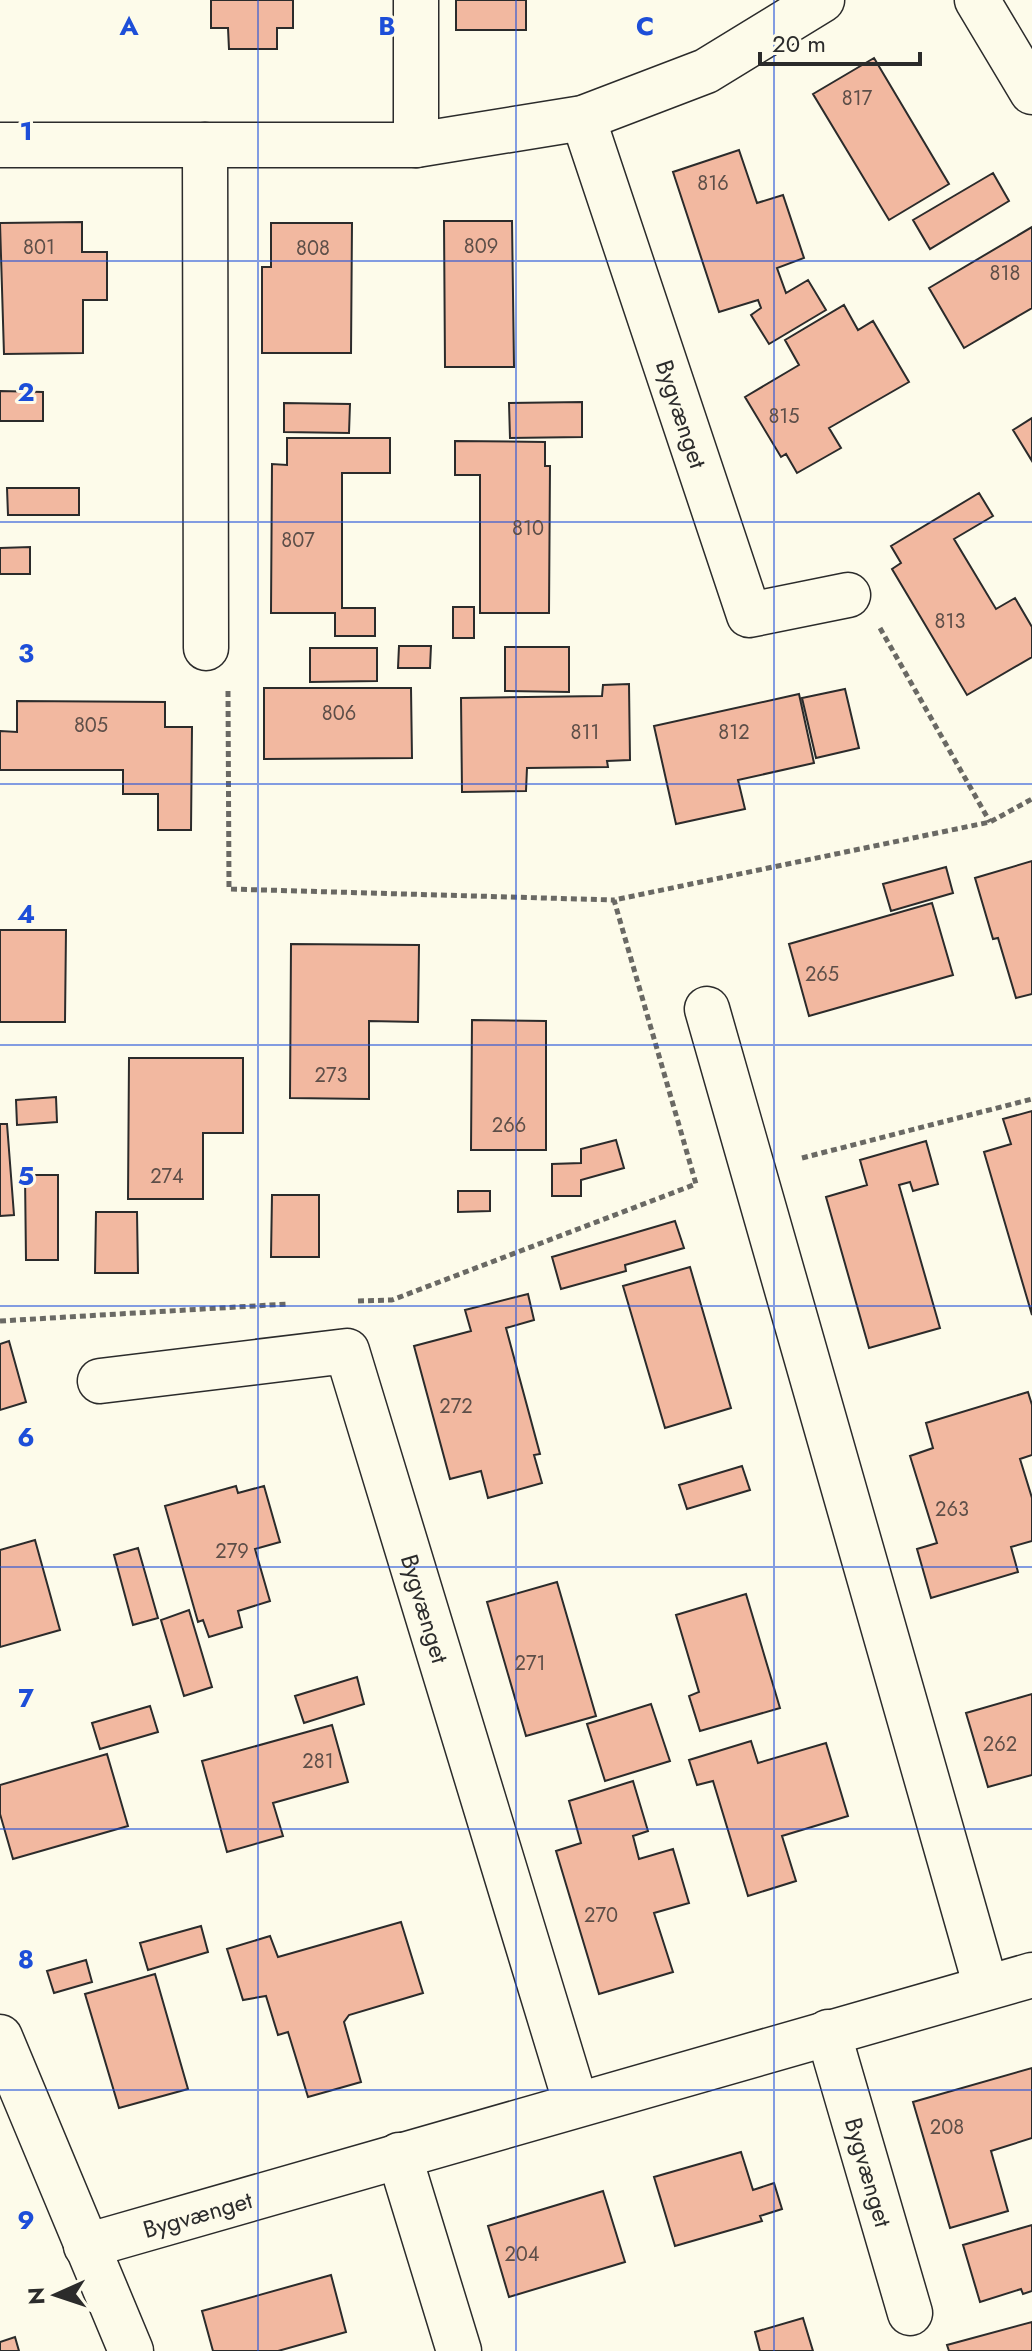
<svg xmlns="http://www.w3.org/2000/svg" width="1032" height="2351" font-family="Jost,sans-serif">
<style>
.building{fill:#f2b8a0;stroke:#2b2b2b;stroke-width:2}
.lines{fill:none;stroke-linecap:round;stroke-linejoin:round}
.minor-casing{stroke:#2b2b2b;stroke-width:47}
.path{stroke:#6a6964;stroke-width:5;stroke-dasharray:6 4;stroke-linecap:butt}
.minor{stroke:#fdfbea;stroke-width:44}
.grid{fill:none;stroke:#1d4ed8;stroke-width:2;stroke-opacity:0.55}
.labels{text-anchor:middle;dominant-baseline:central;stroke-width:6;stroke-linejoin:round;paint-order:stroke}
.number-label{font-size:20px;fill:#5d4e48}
.street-label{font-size:24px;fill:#2b2b2b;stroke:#fdfbea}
.grid-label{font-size:26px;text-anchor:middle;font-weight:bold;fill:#1d4ed8;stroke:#fdfbea;stroke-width:6;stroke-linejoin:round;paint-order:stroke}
</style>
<rect width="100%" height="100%" fill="#fdfbea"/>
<!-- building -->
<path class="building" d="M 211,0 L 293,0 L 293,28 L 277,28 L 277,49 L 229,49 L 228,28 L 211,28 Z
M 456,0 L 526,0 L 526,30 L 456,30 Z
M 874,58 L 949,184 L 889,220 L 813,94 Z
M 739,150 L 757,203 L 783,195 L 804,258 L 777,268 L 786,293 L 808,280 L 826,310 L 769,344 L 751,315 L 761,308 L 758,300 L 719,312 L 673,172 Z
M 993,173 L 1009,201 L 930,249 L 913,220 Z
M 444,221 L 512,221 L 514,367 L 445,367 Z
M 82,222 L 82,252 L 107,252 L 107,300 L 83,300 L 83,353 L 4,354 L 0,223 Z
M 271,223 L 352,223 L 351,353 L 262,353 L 262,267 L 271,267 Z
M 1032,227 L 1032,308 L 964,348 L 929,288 Z
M 844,305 L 858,330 L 873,321 L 909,382 L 829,428 L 841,448 L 797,473 L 786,454 L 781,457 L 745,397 L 799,365 L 785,340 Z
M 0,391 L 43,392 L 43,421 L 0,421 Z
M 582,402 L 582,437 L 510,438 L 509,403 Z
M 284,403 L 350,404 L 349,433 L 284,432 Z
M 1032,418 L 1032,461 L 1013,430 Z
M 287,438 L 390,438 L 390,473 L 342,473 L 342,608 L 375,608 L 375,636 L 335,636 L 335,613 L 271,613 L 272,464 L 287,465 Z
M 455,441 L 545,442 L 545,466 L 550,466 L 549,613 L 480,613 L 480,475 L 455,475 Z
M 7,488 L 79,488 L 79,515 L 8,515 Z
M 979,493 L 993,516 L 954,539 L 996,609 L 1015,598 L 1032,627 L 1032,657 L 967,695 L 892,569 L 901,563 L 891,546 Z
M 30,547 L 30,574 L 0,574 L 0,548 Z
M 453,607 L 474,607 L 474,638 L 453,638 Z
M 399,646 L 431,646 L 430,668 L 398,668 Z
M 505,647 L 569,647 L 569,692 L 505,691 Z
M 310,648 L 377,648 L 377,681 L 310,682 Z
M 629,684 L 630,760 L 607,761 L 608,767 L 527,768 L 526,791 L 462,792 L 461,698 L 602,696 L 603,685 Z
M 264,688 L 411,688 L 412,758 L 264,759 Z
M 845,689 L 859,748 L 816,758 L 802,698 Z
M 799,694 L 814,763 L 738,780 L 745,809 L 676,824 L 654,726 Z
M 17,701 L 165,702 L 165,727 L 192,727 L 191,830 L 158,830 L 158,794 L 123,794 L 123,770 L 0,770 L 0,731 L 17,732 Z
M 1032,861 L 1032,994 L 1016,998 L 998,938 L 993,939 L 975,878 Z
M 946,867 L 953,893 L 891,911 L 883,884 Z
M 932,903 L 953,975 L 809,1016 L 789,944 Z
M 0,930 L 66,930 L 65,1022 L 0,1022 Z
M 291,944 L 419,945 L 418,1022 L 369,1021 L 369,1099 L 290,1098 Z
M 472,1020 L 546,1021 L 546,1150 L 471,1150 Z
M 129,1058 L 243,1058 L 243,1133 L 203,1133 L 203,1199 L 128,1199 Z
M 56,1097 L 57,1122 L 17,1125 L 16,1100 Z
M 1032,1111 L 1032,1315 L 984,1152 L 1011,1144 L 1003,1119 Z
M 0,1124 L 7,1124 L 14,1215 L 0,1216 Z
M 616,1140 L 624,1168 L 581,1180 L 581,1196 L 552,1196 L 552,1164 L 581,1163 L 581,1149 Z
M 926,1141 L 938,1184 L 913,1191 L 910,1182 L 899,1185 L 940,1328 L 869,1348 L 826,1197 L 867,1185 L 860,1160 Z
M 25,1175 L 58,1175 L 58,1260 L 26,1260 Z
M 458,1191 L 490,1191 L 490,1211 L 458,1212 Z
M 272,1195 L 319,1195 L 319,1257 L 271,1257 Z
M 96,1212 L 137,1212 L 138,1273 L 95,1273 Z
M 675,1221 L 684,1248 L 625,1265 L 626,1271 L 561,1289 L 552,1257 Z
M 690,1267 L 731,1408 L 665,1428 L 623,1286 Z
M 528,1294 L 534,1320 L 506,1328 L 540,1454 L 534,1455 L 542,1483 L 488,1498 L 481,1471 L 450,1479 L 414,1346 L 471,1331 L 465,1310 Z
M 9,1341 L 26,1402 L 0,1410 L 0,1344 Z
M 1028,1392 L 1032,1405 L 1032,1455 L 1020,1459 L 1032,1498 L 1032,1541 L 1011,1547 L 1018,1572 L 931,1598 L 917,1549 L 937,1543 L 910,1456 L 933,1448 L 926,1423 Z
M 742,1466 L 750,1490 L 687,1509 L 679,1485 Z
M 236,1486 L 238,1493 L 264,1486 L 280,1542 L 255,1549 L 270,1601 L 238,1611 L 242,1627 L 209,1637 L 203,1620 L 198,1622 L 165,1506 Z
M 35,1540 L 60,1630 L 0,1647 L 0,1550 Z
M 138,1548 L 158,1618 L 133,1625 L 114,1555 Z
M 557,1582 L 596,1716 L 526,1736 L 487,1602 Z
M 746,1594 L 780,1708 L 700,1731 L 689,1696 L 699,1692 L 676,1615 Z
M 189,1610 L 212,1687 L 184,1696 L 161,1620 Z
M 357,1677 L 364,1704 L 304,1723 L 295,1696 Z
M 1032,1694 L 1032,1775 L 988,1787 L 966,1713 Z
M 651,1704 L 670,1761 L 605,1781 L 587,1724 Z
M 150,1706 L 158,1732 L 100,1749 L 92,1723 Z
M 332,1725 L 348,1782 L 273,1803 L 283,1836 L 227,1852 L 202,1761 Z
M 751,1741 L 758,1763 L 826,1743 L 848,1816 L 782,1836 L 796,1881 L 748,1896 L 713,1781 L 697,1785 L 689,1760 Z
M 107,1754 L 128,1826 L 13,1859 L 0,1814 L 0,1785 Z
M 633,1781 L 648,1831 L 633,1836 L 639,1859 L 673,1849 L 689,1903 L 654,1913 L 673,1972 L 599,1994 L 556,1851 L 581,1843 L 569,1801 Z
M 401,1922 L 423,1993 L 349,2015 L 344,2022 L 361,2082 L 308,2097 L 288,2032 L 278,2035 L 266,1996 L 243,2000 L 227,1949 L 270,1936 L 278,1957 Z
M 201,1926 L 208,1952 L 148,1970 L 140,1943 Z
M 86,1960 L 92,1982 L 54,1993 L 47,1971 Z
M 155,1974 L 188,2089 L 119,2108 L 85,1994 Z
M 1032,2068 L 1032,2138 L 991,2151 L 1008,2211 L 950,2228 L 913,2102 Z
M 741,2152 L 753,2190 L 774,2183 L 782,2209 L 760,2216 L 762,2221 L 675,2246 L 654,2177 Z
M 603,2191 L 625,2262 L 509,2297 L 488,2226 Z
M 1032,2225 L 1032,2291 L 1023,2294 L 1021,2289 L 980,2302 L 963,2245 Z
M 331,2275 L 346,2332 L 278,2351 L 213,2351 L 202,2311 Z
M 803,2318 L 813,2351 L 760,2351 L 755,2332 Z
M 1032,2322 L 1032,2351 L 949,2351 L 947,2345 Z
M 15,2337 L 19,2351 L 0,2351 L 0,2342 Z"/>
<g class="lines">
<!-- minor casing -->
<g class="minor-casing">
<g id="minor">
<path d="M 977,0 L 1032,92"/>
<path id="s1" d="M 583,118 L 749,615 L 848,595"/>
<path d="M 0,145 L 416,145 L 583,118 L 706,71 L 822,0"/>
<path d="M 205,145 L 206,648"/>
<path d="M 416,145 L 416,0"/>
<path d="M 707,1009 L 986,1987"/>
<path id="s2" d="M 100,1381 L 347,1351 L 576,2104"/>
<path id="s3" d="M 828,2032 L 910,2313"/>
<path d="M 0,2037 L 131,2351"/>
<path d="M 399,2155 L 459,2351"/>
<path id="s4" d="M 86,2246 L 1032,1975"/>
</g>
</g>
<!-- path -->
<path class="path" d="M 880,628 L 990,822
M 228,691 L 229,889 L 614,900
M 802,1158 L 1032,1099
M 358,1301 L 392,1300 L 696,1184 L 614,900 L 990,822 L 1032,799
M 0,1321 L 288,1304"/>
<!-- minor -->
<use href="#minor" class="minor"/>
</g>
<!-- grid -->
<path class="grid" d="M 258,0 L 258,2351M 516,0 L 516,2351M 774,0 L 774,2351M 0,261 L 1032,261M 0,522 L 1032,522M 0,784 L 1032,784M 0,1045 L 1032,1045M 0,1306 L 1032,1306M 0,1567 L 1032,1567M 0,1829 L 1032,1829M 0,2090 L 1032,2090"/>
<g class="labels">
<!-- number labels -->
<g class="number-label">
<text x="857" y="98">817</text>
<text x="713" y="183">816</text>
<text x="481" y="246">809</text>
<text x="39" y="247">801</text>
<text x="313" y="248">808</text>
<text x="1005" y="273">818</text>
<text x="784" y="416">815</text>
<text x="528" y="528">810</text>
<text x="298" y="540">807</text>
<text x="950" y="621">813</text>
<text x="339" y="713">806</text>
<text x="91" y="725">805</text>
<text x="585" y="732">811</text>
<text x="734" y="732">812</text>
<text x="822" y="974">265</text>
<text x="331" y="1075">273</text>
<text x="509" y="1125">266</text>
<text x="167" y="1176">274</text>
<text x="456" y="1406">272</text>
<text x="952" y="1509">263</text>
<text x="232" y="1551">279</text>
<text x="530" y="1663">271</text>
<text x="1000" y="1744">262</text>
<text x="318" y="1761">281</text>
<text x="601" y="1915">270</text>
<text x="947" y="2127">208</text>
<text x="522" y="2254">204</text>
</g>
<!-- street labels -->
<g class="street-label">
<text stroke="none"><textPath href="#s1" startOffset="312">Bygvænget</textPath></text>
<text stroke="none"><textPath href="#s2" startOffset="518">Bygvænget</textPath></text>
<text stroke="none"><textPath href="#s3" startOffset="146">Bygvænget</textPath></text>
<text stroke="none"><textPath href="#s4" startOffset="116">Bygvænget</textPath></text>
</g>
</g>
<g class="grid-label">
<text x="129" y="35">A</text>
<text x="387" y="35">B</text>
<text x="645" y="35">C</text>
<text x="26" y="140">1</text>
<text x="26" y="401">2</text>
<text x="26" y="662">3</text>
<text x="26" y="923">4</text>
<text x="26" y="1185">5</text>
<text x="26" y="1446">6</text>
<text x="26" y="1707">7</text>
<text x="26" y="1968">8</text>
<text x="26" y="2229">9</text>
</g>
<!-- north arrow -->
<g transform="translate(56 2295) rotate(267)" stroke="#fdfbea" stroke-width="6" paint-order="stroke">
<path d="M0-6L14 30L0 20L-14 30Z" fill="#2b2b2b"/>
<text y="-12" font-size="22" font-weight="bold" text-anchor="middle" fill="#2b2b2b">N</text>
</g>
<!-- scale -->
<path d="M760 52v12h160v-12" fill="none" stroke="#2b2b2b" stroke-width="4"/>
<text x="772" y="52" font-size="24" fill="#2b2b2b" stroke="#fdfbea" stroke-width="6" paint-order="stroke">20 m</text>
</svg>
